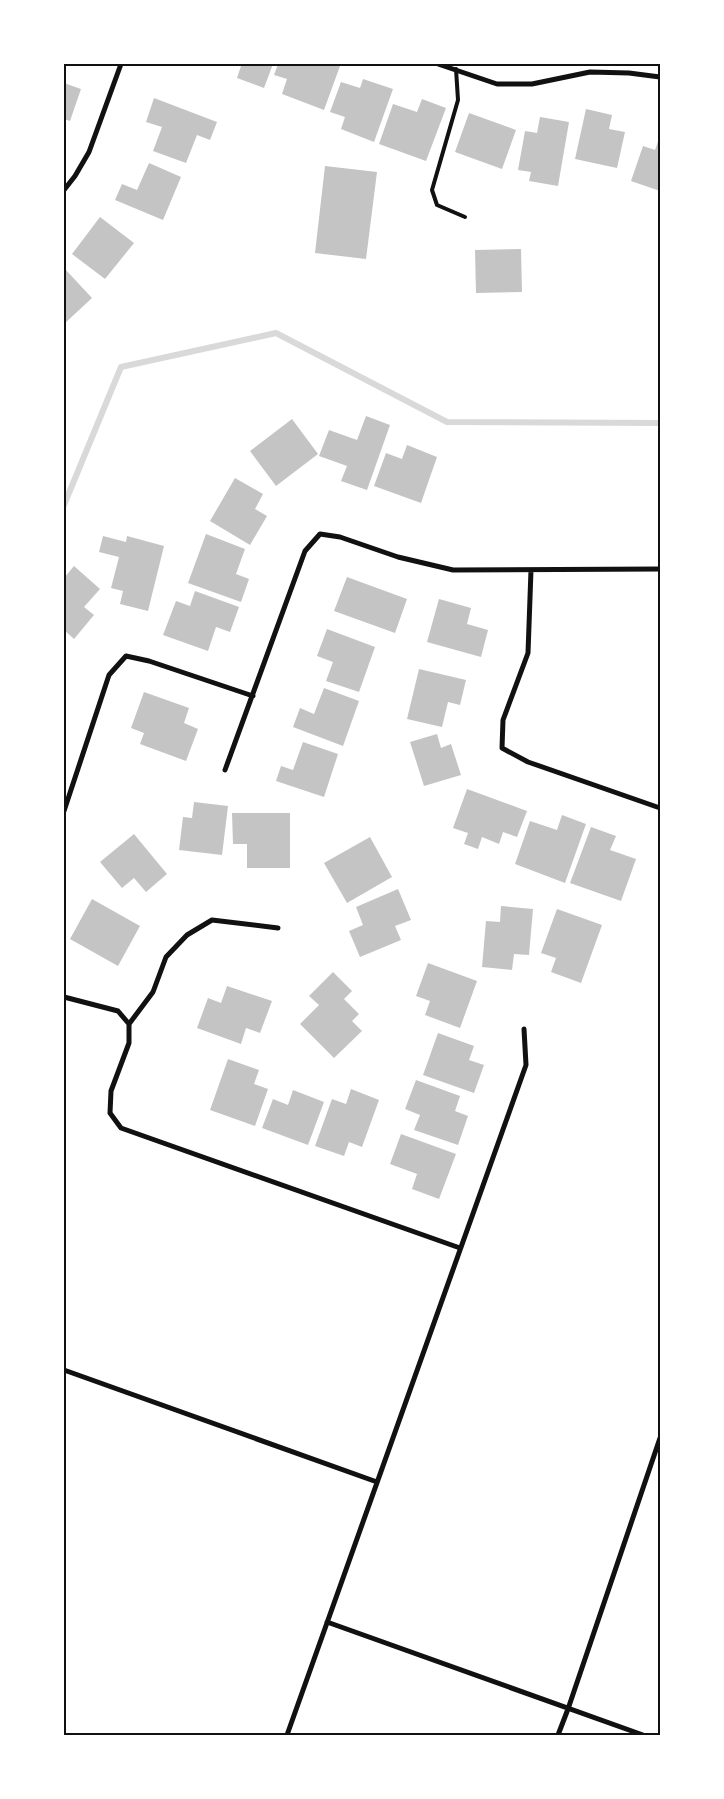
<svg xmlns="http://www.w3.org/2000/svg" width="724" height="1799" font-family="Inter,sans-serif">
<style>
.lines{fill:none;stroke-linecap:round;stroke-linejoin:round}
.stream{stroke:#d9d9d9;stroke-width:6}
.building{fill:#c4c4c4}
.service{stroke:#111;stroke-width:4}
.minor{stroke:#111;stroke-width:5}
.neatline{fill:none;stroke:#111;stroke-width:2}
</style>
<rect width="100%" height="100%" fill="#fff"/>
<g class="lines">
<!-- stream -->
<path class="stream" d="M 64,505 L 121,367 L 276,333 L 447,422 L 660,423"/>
</g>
<!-- building -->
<path class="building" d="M 237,64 L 273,64 L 264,88 L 237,78 L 241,66 Z
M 278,64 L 333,64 L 340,66 L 324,110 L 282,94 L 287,79 L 274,75 Z
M 363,79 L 393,89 L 374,142 L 341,129 L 345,117 L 330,112 L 341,82 L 360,88 Z
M 64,83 L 81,89 L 70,121 L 64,119 Z
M 154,98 L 217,122 L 210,140 L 197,135 L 186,163 L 153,151 L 162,127 L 146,122 Z
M 422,99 L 446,108 L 426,161 L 379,144 L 393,104 L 417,112 Z
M 586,109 L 612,115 L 609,129 L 625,132 L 617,168 L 575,159 Z
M 469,113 L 516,130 L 502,169 L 455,152 Z
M 540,117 L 569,122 L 558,186 L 529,181 L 531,172 L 518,170 L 525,131 L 537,133 Z
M 660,136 L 660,191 L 631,181 L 643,146 L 655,150 Z
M 149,163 L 181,177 L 163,220 L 115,200 L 122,184 L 137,190 Z
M 325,166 L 377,172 L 366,259 L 315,253 Z
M 100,217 L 134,243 L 105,279 L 72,254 Z
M 521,249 L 522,292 L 476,293 L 475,250 Z
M 65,269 L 92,298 L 64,324 L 64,270 Z
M 366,416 L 390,425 L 367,490 L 341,481 L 347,466 L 319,456 L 329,430 L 357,440 Z
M 292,419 L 318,454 L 276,486 L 250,451 Z
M 407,445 L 437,457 L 421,503 L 374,486 L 386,453 L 402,459 Z
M 235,478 L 263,494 L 255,509 L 267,516 L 250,545 L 210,521 Z
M 206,534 L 245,549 L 236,574 L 249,579 L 241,602 L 188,583 Z
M 103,536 L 126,542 L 127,536 L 164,546 L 148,611 L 120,604 L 123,591 L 111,588 L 119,557 L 99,552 Z
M 74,566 L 100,589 L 84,607 L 94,615 L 74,639 L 64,630 L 64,578 Z
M 347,577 L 407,599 L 395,633 L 334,611 Z
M 195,591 L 239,607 L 230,632 L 216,627 L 208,651 L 163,635 L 176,601 L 190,606 Z
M 439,599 L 471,608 L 467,624 L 488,630 L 481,657 L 427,642 Z
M 327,629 L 375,647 L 359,692 L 326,681 L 333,662 L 317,656 Z
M 419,669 L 466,680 L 460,705 L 448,702 L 442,727 L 407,719 Z
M 324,688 L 359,701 L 343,746 L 293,727 L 300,708 L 314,714 Z
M 144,692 L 189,708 L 184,723 L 198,729 L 186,761 L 140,744 L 144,733 L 131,728 Z
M 437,734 L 441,748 L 451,744 L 461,775 L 424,786 L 410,742 Z
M 303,742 L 338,754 L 324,797 L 276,781 L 281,766 L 293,770 Z
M 467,789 L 527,811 L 517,837 L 503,832 L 499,844 L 482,837 L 478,849 L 464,844 L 468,833 L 453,828 Z
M 194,802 L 228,806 L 222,855 L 179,850 L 183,817 L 192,818 Z
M 232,813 L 290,813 L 290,868 L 247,868 L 247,844 L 233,844 Z
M 562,815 L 586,824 L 565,883 L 515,864 L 530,821 L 557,830 Z
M 591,827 L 616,836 L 610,850 L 636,859 L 621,901 L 570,883 Z
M 134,834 L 167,874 L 146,892 L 134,878 L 122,888 L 100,862 Z
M 370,837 L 392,877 L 347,903 L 324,863 Z
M 398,889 L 411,920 L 395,926 L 401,940 L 360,957 L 349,931 L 363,925 L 356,907 Z
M 92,899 L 140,926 L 118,966 L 70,939 Z
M 501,906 L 533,909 L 529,955 L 514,954 L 512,970 L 482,967 L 486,921 L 500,922 Z
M 557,909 L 602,925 L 581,983 L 551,972 L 556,958 L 541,953 Z
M 428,963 L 477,981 L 460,1028 L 425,1015 L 430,1001 L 416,996 Z
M 333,972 L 352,991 L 344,999 L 359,1014 L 352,1021 L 362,1031 L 334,1058 L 300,1024 L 319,1005 L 309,996 Z
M 227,986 L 272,1001 L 260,1033 L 246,1028 L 241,1044 L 197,1028 L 208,998 L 221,1003 Z
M 438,1033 L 474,1046 L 469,1060 L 484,1065 L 474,1093 L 423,1075 Z
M 228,1059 L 259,1070 L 254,1084 L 268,1089 L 255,1126 L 210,1110 Z
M 416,1080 L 460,1096 L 455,1111 L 468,1116 L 458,1145 L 414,1130 L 420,1115 L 405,1109 Z
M 351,1089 L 379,1100 L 362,1147 L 349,1142 L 344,1156 L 315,1146 L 332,1099 L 346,1104 Z
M 293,1090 L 324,1102 L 308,1145 L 262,1128 L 273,1099 L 288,1105 Z
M 401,1134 L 456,1154 L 439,1199 L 412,1189 L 417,1174 L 390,1164 Z"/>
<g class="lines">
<!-- service -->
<path class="service" d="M 456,69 L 458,100 L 432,190 L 437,205 L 465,217"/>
<!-- minor -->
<path class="minor" d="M 438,64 L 497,84 L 532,84 L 590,72 L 629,73 L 660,77
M 64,190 L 75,176 L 89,152 L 121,64
M 531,570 L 528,653 L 503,720 L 502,748 L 528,762 L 660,808
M 225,770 L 305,551 L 320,534 L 340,537 L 398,557 L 453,570 L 660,569
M 64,811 L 109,675 L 126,656 L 149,661 L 253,696
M 64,997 L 118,1011 L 129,1024 L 129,1043 L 111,1091 L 110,1113 L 121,1128 L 460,1248
M 129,1024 L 153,992 L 166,957 L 187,935 L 212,920 L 278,928
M 64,1370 L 377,1482
M 327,1622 L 643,1735
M 287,1735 L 526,1065 L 524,1029
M 558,1735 L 568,1709 L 660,1438"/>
</g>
<!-- border -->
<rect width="724" height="1799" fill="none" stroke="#ffffff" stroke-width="130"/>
<rect x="65" y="65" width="594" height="1669" class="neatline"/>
</svg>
